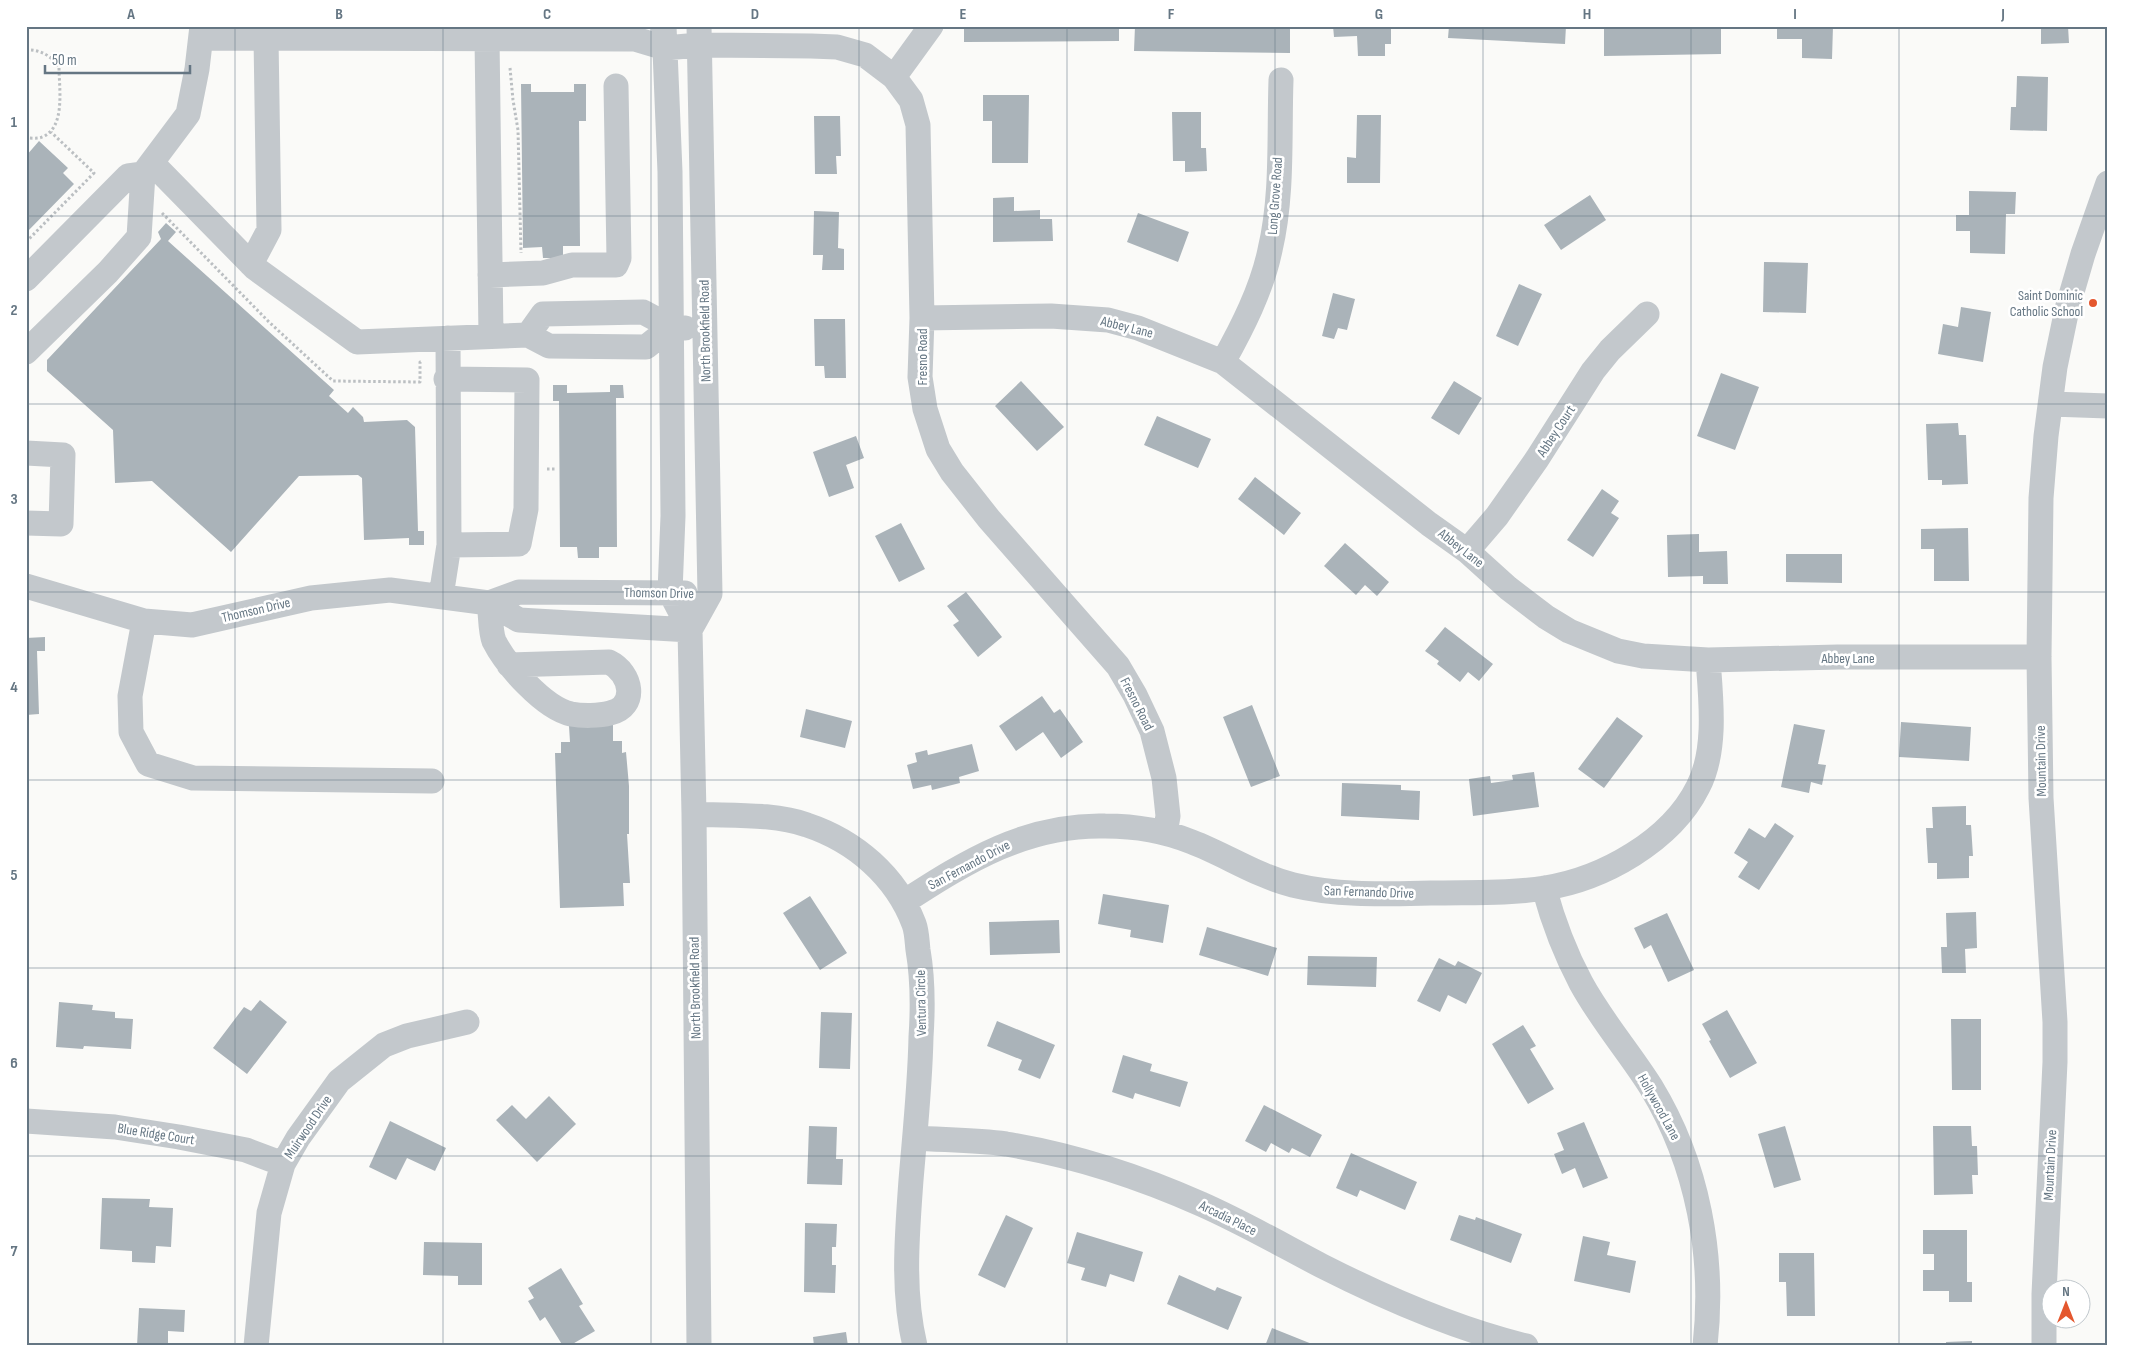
<svg xmlns="http://www.w3.org/2000/svg" width="2134" height="1372" font-family="'Sofia Sans Condensed',sans-serif">
<style>
.building{fill:#aab3b9}
.lines{fill:none;stroke-linecap:round;stroke-linejoin:round}
.path{stroke:#bbbfc2;stroke-width:3;stroke-dasharray:2.5 2.5;stroke-linecap:butt}
.minor{stroke:#c3c8cc;stroke-width:25}
.grid{fill:none;stroke:#657683;stroke-width:1;stroke-opacity:0.55}
.poi-dot{fill:#e4572e;stroke:#fff;stroke-width:2}
.labels{text-anchor:middle;dominant-baseline:central;stroke-width:5;stroke-linejoin:round;paint-order:stroke}
.street-label{font-size:14px;fill:#657683;stroke:#fff}
.poi-label{font-size:14px;fill:#657683;stroke:#fff;text-anchor:end}
.neatline{fill:none;stroke:#657683;stroke-width:2}
.grid-label{font-size:16px;text-anchor:middle;font-weight:bold;fill:#657683}
</style>
<rect width="100%" height="100%" fill="#fafaf8"/>
<!-- building -->
<path class="building" d="M 964,26 L 1119,26 L 1119,41 L 964,42 Z
M 1135,26 L 1290,26 L 1290,53 L 1134,51 Z
M 1333,26 L 1391,26 L 1391,44 L 1385,44 L 1385,56 L 1358,56 L 1357,36 L 1334,37 Z
M 1449,26 L 1566,26 L 1565,44 L 1448,38 Z
M 1604,26 L 1721,26 L 1721,54 L 1604,56 Z
M 1777,26 L 1833,26 L 1832,59 L 1802,58 L 1802,39 L 1777,39 Z
M 2041,26 L 2068,26 L 2069,43 L 2041,44 Z
M 2017,76 L 2048,77 L 2047,131 L 2010,130 L 2011,107 L 2016,107 Z
M 521,84 L 531,84 L 531,92 L 574,92 L 574,84 L 586,84 L 586,121 L 579,121 L 580,246 L 563,246 L 563,258 L 543,258 L 542,247 L 523,248 Z
M 983,95 L 1029,95 L 1028,163 L 992,163 L 992,121 L 983,121 Z
M 1172,112 L 1201,112 L 1201,148 L 1206,148 L 1207,171 L 1185,172 L 1185,161 L 1173,161 Z
M 1357,115 L 1381,115 L 1380,183 L 1347,183 L 1347,157 L 1356,158 Z
M 814,116 L 840,116 L 841,156 L 836,156 L 837,174 L 815,174 Z
M 39,141 L 68,168 L 63,173 L 74,184 L 26,233 L 26,156 Z
M 1969,191 L 2016,192 L 2015,214 L 2006,214 L 2005,254 L 1970,253 L 1970,231 L 1956,231 L 1956,215 L 1969,215 Z
M 1590,195 L 1606,220 L 1561,250 L 1544,225 Z
M 1014,197 L 1014,211 L 1040,210 L 1040,219 L 1052,219 L 1053,241 L 993,242 L 993,198 Z
M 814,211 L 839,212 L 838,248 L 844,249 L 844,270 L 822,270 L 823,255 L 813,255 Z
M 1138,213 L 1189,232 L 1178,262 L 1127,242 Z
M 166,223 L 176,232 L 168,241 L 334,390 L 329,396 L 348,413 L 353,407 L 363,417 L 364,422 L 407,420 L 415,427 L 418,531 L 424,531 L 424,545 L 409,545 L 409,538 L 364,540 L 362,478 L 358,475 L 299,476 L 231,552 L 152,481 L 115,483 L 113,430 L 47,371 L 47,360 L 161,239 L 158,232 Z
M 1764,262 L 1808,263 L 1806,313 L 1763,312 Z
M 1519,284 L 1542,294 L 1518,346 L 1496,336 Z
M 1333,293 L 1355,299 L 1347,330 L 1338,328 L 1334,339 L 1322,336 Z
M 1961,307 L 1991,312 L 1983,362 L 1938,354 L 1943,324 L 1958,327 Z
M 814,319 L 845,319 L 846,378 L 825,378 L 824,366 L 815,366 Z
M 1721,373 L 1759,387 L 1735,450 L 1697,436 Z
M 1021,381 L 1064,427 L 1037,451 L 995,406 Z
M 1454,381 L 1482,398 L 1459,435 L 1431,418 Z
M 553,385 L 567,385 L 567,393 L 610,392 L 610,385 L 623,385 L 624,398 L 616,398 L 617,547 L 599,547 L 599,558 L 578,558 L 577,547 L 560,547 L 559,401 L 553,401 Z
M 1157,416 L 1211,439 L 1198,468 L 1144,445 Z
M 1958,423 L 1959,435 L 1966,435 L 1968,484 L 1942,485 L 1942,480 L 1928,480 L 1926,424 Z
M 856,436 L 864,458 L 846,465 L 854,488 L 829,497 L 813,452 Z
M 1255,477 L 1301,513 L 1284,535 L 1238,499 Z
M 1602,489 L 1619,501 L 1611,513 L 1619,518 L 1593,557 L 1567,540 Z
M 901,523 L 925,569 L 899,582 L 875,536 Z
M 1968,528 L 1969,581 L 1934,581 L 1934,549 L 1921,549 L 1921,529 Z
M 1699,534 L 1699,552 L 1727,551 L 1728,584 L 1703,584 L 1703,576 L 1668,577 L 1667,535 Z
M 1345,543 L 1389,582 L 1377,596 L 1365,585 L 1356,595 L 1324,566 Z
M 1786,554 L 1842,554 L 1842,583 L 1786,582 Z
M 966,592 L 1002,637 L 978,657 L 953,625 L 959,621 L 947,606 Z
M 1445,627 L 1493,664 L 1479,681 L 1468,672 L 1460,682 L 1437,664 L 1439,661 L 1425,651 Z
M 45,637 L 45,651 L 37,651 L 39,714 L 26,715 L 26,638 Z
M 1042,696 L 1054,713 L 1060,709 L 1083,742 L 1061,758 L 1043,732 L 1016,751 L 999,726 Z
M 1252,705 L 1280,776 L 1251,787 L 1223,717 Z
M 806,709 L 852,721 L 845,748 L 800,737 Z
M 1617,717 L 1643,736 L 1604,788 L 1578,769 Z
M 613,721 L 613,741 L 622,741 L 622,753 L 626,752 L 629,786 L 629,834 L 627,834 L 630,883 L 623,883 L 624,906 L 560,908 L 555,753 L 561,753 L 561,742 L 570,742 L 569,726 Z
M 1901,722 L 1971,727 L 1969,761 L 1899,757 Z
M 1794,724 L 1825,730 L 1818,764 L 1826,765 L 1822,785 L 1811,782 L 1809,793 L 1781,787 Z
M 972,744 L 979,771 L 959,777 L 960,783 L 932,790 L 931,785 L 913,789 L 907,765 L 917,762 L 915,753 L 927,750 L 928,755 Z
M 1534,772 L 1539,807 L 1473,816 L 1469,779 L 1490,776 L 1491,783 L 1513,780 L 1512,775 Z
M 1342,783 L 1401,785 L 1401,790 L 1420,791 L 1419,820 L 1341,816 Z
M 1966,806 L 1966,825 L 1971,825 L 1973,856 L 1969,856 L 1969,878 L 1937,879 L 1937,863 L 1928,863 L 1926,828 L 1933,828 L 1932,807 Z
M 1775,823 L 1794,836 L 1759,890 L 1738,877 L 1748,862 L 1734,853 L 1749,828 L 1765,838 Z
M 1103,894 L 1169,905 L 1163,943 L 1130,937 L 1131,930 L 1098,924 Z
M 810,896 L 847,953 L 820,970 L 783,913 Z
M 1976,912 L 1977,948 L 1965,949 L 1966,973 L 1942,973 L 1941,947 L 1947,947 L 1946,913 Z
M 1667,913 L 1694,970 L 1668,982 L 1651,945 L 1644,949 L 1634,928 Z
M 1059,920 L 1060,953 L 990,955 L 989,922 Z
M 1207,927 L 1277,948 L 1268,976 L 1199,955 Z
M 1308,956 L 1377,957 L 1376,987 L 1307,985 Z
M 1439,958 L 1455,966 L 1458,961 L 1482,973 L 1466,1004 L 1448,995 L 1440,1012 L 1417,1001 Z
M 260,1000 L 287,1022 L 247,1074 L 213,1048 L 244,1007 L 251,1011 Z
M 59,1002 L 93,1005 L 92,1010 L 115,1012 L 115,1018 L 133,1019 L 131,1049 L 84,1046 L 83,1049 L 56,1047 Z
M 1727,1010 L 1757,1063 L 1730,1078 L 1709,1041 L 1711,1040 L 1702,1024 Z
M 821,1012 L 852,1013 L 850,1069 L 819,1068 Z
M 1951,1019 L 1981,1019 L 1981,1090 L 1952,1090 Z
M 997,1021 L 1055,1045 L 1040,1079 L 1018,1070 L 1022,1060 L 987,1046 Z
M 1523,1025 L 1536,1046 L 1530,1049 L 1554,1089 L 1528,1104 L 1492,1044 Z
M 1123,1055 L 1152,1064 L 1150,1071 L 1188,1082 L 1180,1107 L 1135,1093 L 1133,1099 L 1112,1092 Z
M 549,1096 L 576,1124 L 537,1162 L 496,1120 L 512,1105 L 526,1119 Z
M 1264,1105 L 1322,1135 L 1310,1157 L 1292,1148 L 1289,1153 L 1271,1143 L 1266,1152 L 1245,1141 Z
M 390,1121 L 446,1148 L 435,1171 L 407,1158 L 396,1180 L 369,1167 Z
M 1584,1122 L 1608,1178 L 1583,1188 L 1575,1168 L 1562,1174 L 1554,1154 L 1564,1150 L 1557,1133 Z
M 809,1126 L 837,1127 L 836,1159 L 843,1159 L 842,1185 L 807,1184 Z
M 1785,1126 L 1801,1180 L 1774,1188 L 1758,1134 Z
M 1933,1126 L 1971,1126 L 1972,1146 L 1977,1146 L 1978,1175 L 1972,1175 L 1973,1194 L 1934,1195 Z
M 1351,1153 L 1417,1182 L 1405,1210 L 1360,1190 L 1357,1197 L 1336,1188 Z
M 102,1198 L 150,1199 L 149,1207 L 173,1208 L 171,1247 L 156,1246 L 155,1263 L 132,1262 L 132,1251 L 100,1249 Z
M 1006,1215 L 1033,1228 L 1005,1288 L 978,1275 Z
M 1459,1215 L 1475,1220 L 1476,1217 L 1522,1234 L 1511,1263 L 1450,1240 Z
M 805,1223 L 837,1224 L 836,1247 L 832,1247 L 832,1265 L 836,1265 L 835,1293 L 804,1292 Z
M 1923,1230 L 1967,1230 L 1967,1282 L 1972,1282 L 1972,1302 L 1949,1302 L 1949,1291 L 1923,1291 L 1923,1270 L 1934,1270 L 1934,1254 L 1923,1254 Z
M 1077,1232 L 1143,1252 L 1134,1282 L 1110,1274 L 1106,1287 L 1081,1280 L 1085,1268 L 1067,1263 Z
M 1583,1236 L 1610,1242 L 1607,1255 L 1636,1261 L 1630,1293 L 1574,1281 Z
M 424,1242 L 482,1243 L 482,1285 L 458,1285 L 458,1276 L 423,1275 Z
M 1779,1253 L 1814,1253 L 1815,1316 L 1787,1316 L 1786,1282 L 1779,1282 Z
M 561,1268 L 583,1304 L 579,1306 L 595,1331 L 569,1346 L 563,1346 L 545,1317 L 540,1321 L 528,1301 L 534,1298 L 528,1288 Z
M 1179,1275 L 1215,1291 L 1217,1287 L 1242,1297 L 1228,1330 L 1167,1304 Z
M 139,1308 L 185,1310 L 184,1332 L 168,1331 L 168,1346 L 137,1346 Z
M 1272,1328 L 1317,1346 L 1265,1346 Z
M 846,1332 L 848,1346 L 814,1346 L 813,1337 Z
M 1972,1341 L 1972,1346 L 1946,1346 L 1946,1342 Z"/>
<g class="lines">
<!-- path -->
<path class="path" d="M 26,50 C 39,49 52,56 59,67 C 59,88 66,128 42,137 C 38,139 31,138 26,138
M 510,68 L 513,100 L 518,130 L 521,253
M 162,213 L 269,322 L 333,381 L 420,382 L 420,362 L 422,362
M 26,242 L 94,173 L 51,132
M 547,469 L 556,469"/>
<!-- minor -->
<path class="minor" d="M 664,26 L 670,172 L 673,516 L 670,592 L 690,630 L 694,814 L 699,1346
M 201,38 L 635,39 L 665,48 L 699,45 L 811,46 L 837,47 L 865,55 L 894,77 L 911,100 L 918,125 L 922,318 L 920,377 L 925,409 L 938,449 L 952,472 L 989,519 L 1118,666 L 1135,695 L 1152,731 L 1164,778 L 1168,816 L 1165,833
M 487,38 L 491,336
M 894,77 L 931,26
M 152,163 L 255,268 L 357,342 L 528,335
M 251,264 L 269,230 L 266,38
M 490,275 L 543,273 L 572,265 L 616,265 L 619,258 L 616,86
M 26,279 L 128,176 L 143,174
M 922,318 L 1051,316 L 1108,320 L 1138,328 L 1223,362 L 1429,524 L 1467,551 L 1508,588 L 1546,617 L 1569,631 L 1618,651 L 1643,656 L 1708,660 L 1838,657 L 2039,657
M 671,327 L 646,347 L 549,346 L 528,335 L 543,314 L 643,312 L 671,327 L 685,328
M 26,352 L 108,272 L 139,237 L 143,174 L 188,114 L 197,69 L 202,26
M 1223,362 C 1242,328 1262,289 1270,250 C 1283,195 1279,136 1281,80
M 446,379 L 527,380 L 526,509 L 519,544 L 449,545
M 2051,404 L 2108,406
M 26,453 L 63,455 L 61,524 L 26,523
M 1467,551 L 1497,516 L 1537,459 L 1593,371 L 1610,350 L 1647,314
M 26,586 L 144,621 L 192,625 L 311,598 L 390,590 L 489,603 L 519,620 L 690,630
M 441,596 L 449,545 L 448,338
M 489,603 C 491,614 490,631 494,641 C 506,665 544,708 571,714 C 582,716 599,716 610,713 C 638,707 632,673 609,662 L 509,665
M 489,603 L 519,592 L 685,593
M 144,621 L 130,696 L 131,732 L 148,764 L 193,778 L 432,781
M 690,630 L 710,594 L 699,26
M 694,814 C 729,816 774,813 807,825 C 855,841 896,876 914,924 C 917,932 917,942 918,950 C 923,979 923,1007 921,1037 C 920,1085 915,1132 911,1180 C 907,1236 902,1291 915,1346
M 1544,888 C 1553,921 1565,953 1581,983 C 1601,1020 1629,1052 1651,1087 C 1698,1164 1715,1257 1705,1346
M 904,902 C 967,861 1027,824 1105,826 C 1135,826 1165,831 1192,842 C 1226,855 1257,876 1293,885 C 1338,896 1384,894 1431,893 C 1468,892 1508,894 1545,888 C 1603,879 1671,841 1698,787 C 1717,751 1711,699 1708,660
M 26,1121 L 115,1127 L 179,1137 L 246,1150 L 283,1164
M 915,1138 C 945,1140 976,1140 1006,1144 C 1073,1155 1138,1176 1201,1204 C 1242,1222 1282,1245 1322,1266 C 1387,1299 1456,1329 1526,1346
M 256,1346 L 269,1213 L 283,1164 L 298,1138 L 339,1081 L 384,1045 L 407,1036 L 467,1022
M 2044,1346 L 2044,1294 L 2055,1062 L 2055,1022 L 2041,798 L 2039,657 L 2041,498 L 2046,436 L 2055,367 L 2067,309 L 2083,254 L 2108,183"/>
</g>
<!-- grid -->
<path class="grid" d="M 235,26 L 235,1346M 443,26 L 443,1346M 651,26 L 651,1346M 859,26 L 859,1346M 1067,26 L 1067,1346M 1275,26 L 1275,1346M 1483,26 L 1483,1346M 1691,26 L 1691,1346M 1899,26 L 1899,1346M 26,216 L 2108,216M 26,404 L 2108,404M 26,592 L 2108,592M 26,780 L 2108,780M 26,968 L 2108,968M 26,1156 L 2108,1156"/>
<!-- markers -->
<circle class="poi-dot" cx="2093" cy="303" r="5"/>
<g class="labels">
<!-- street labels -->
<g class="street-label">
<text transform="translate(1275 196) rotate(-86)">Long Grove Road</text>
<text transform="translate(1127 327) rotate(14)">Abbey Lane</text>
<text transform="translate(705 331) rotate(-91)">North Brookfield Road</text>
<text transform="translate(922 357) rotate(-90)">Fresno Road</text>
<text transform="translate(1556 431) rotate(-57)">Abbey Court</text>
<text transform="translate(1461 548) rotate(38)">Abbey Lane</text>
<text transform="translate(659 593) rotate(1)">Thomson Drive</text>
<text transform="translate(256 610) rotate(-13)">Thomson Drive</text>
<text x="1848" y="658">Abbey Lane</text>
<text transform="translate(1137 704) rotate(63)">Fresno Road</text>
<text transform="translate(2041 761) rotate(-91)">Mountain Drive</text>
<text transform="translate(969 865) rotate(-28)">San Fernando Drive</text>
<text transform="translate(1369 892) rotate(2)">San Fernando Drive</text>
<text transform="translate(695 988) rotate(-91)">North Brookfield Road</text>
<text transform="translate(921 1003) rotate(-91)">Ventura Circle</text>
<text transform="translate(1659 1107) rotate(61)">Hollywood Lane</text>
<text transform="translate(308 1127) rotate(-56)">Muirwood Drive</text>
<text transform="translate(156 1134) rotate(9)">Blue Ridge Court</text>
<text transform="translate(2050 1165) rotate(-87)">Mountain Drive</text>
<text transform="translate(1228 1218) rotate(26)">Arcadia Place</text>
</g>
<!-- poi labels -->
<g class="poi-label">
<text x="2083" y="295">Saint Dominic<tspan x="2083" dy="16">Catholic School</tspan></text>
</g>
</g>
<!-- border -->
<rect width="2134" height="1372" fill="none" stroke="#ffffff" stroke-width="55"/>
<!-- north arrow -->
<g transform="translate(2066 1304)"><circle r="24" fill="#ffffff" stroke="#c1c8cd"/>
<path d="M0-4L9 19L0 12L-9 19Z" fill="#e4572e"/>
<text y="-8" font-size="14" font-weight="bold" text-anchor="middle" fill="#657683">N</text>
</g>
<!-- scale -->
<path d="M45 65v8h145v-8" fill="none" stroke="#657683" stroke-width="2.5"/>
<text x="52" y="65" font-size="15" fill="#657683" stroke="#ffffff" stroke-width="4" paint-order="stroke">50 m</text>
<rect x="28" y="28" width="2078" height="1316" class="neatline"/>
<g class="grid-label">
<text x="131" y="19">A</text>
<text x="339" y="19">B</text>
<text x="547" y="19">C</text>
<text x="755" y="19">D</text>
<text x="963" y="19">E</text>
<text x="1171" y="19">F</text>
<text x="1379" y="19">G</text>
<text x="1587" y="19">H</text>
<text x="1795" y="19">I</text>
<text x="2003" y="19">J</text>
<text x="14" y="127">1</text>
<text x="14" y="315">2</text>
<text x="14" y="504">3</text>
<text x="14" y="692">4</text>
<text x="14" y="880">5</text>
<text x="14" y="1068">6</text>
<text x="14" y="1256">7</text>
</g>
</svg>
